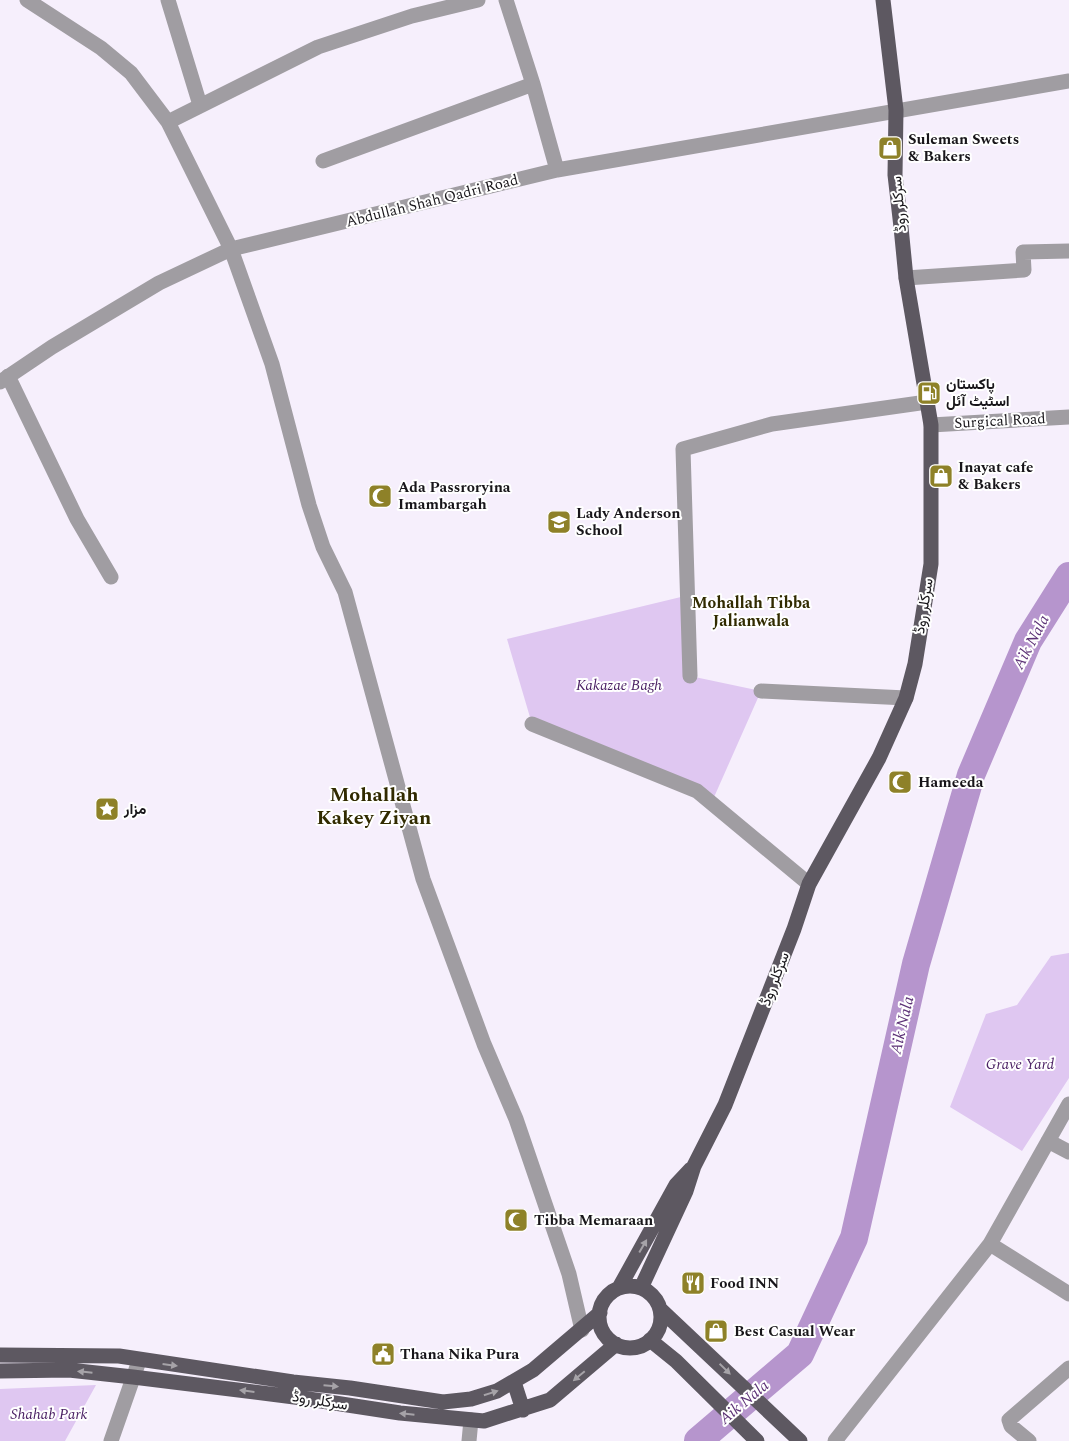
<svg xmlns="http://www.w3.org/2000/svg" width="1069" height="1441" font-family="Spectral,Vazirmatn,serif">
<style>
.green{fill:#dfc7f1}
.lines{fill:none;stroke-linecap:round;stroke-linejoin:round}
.river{stroke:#b695cd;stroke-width:28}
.minor{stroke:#a09da2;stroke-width:15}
.major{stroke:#5d5861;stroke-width:15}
.oneway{fill:#a6a3a8}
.labels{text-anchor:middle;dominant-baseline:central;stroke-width:4;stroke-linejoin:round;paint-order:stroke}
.poi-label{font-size:15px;font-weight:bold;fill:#18161a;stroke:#fff;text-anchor:start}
.street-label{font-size:15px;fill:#18161a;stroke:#fff}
.park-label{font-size:15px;font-style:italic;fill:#4c2265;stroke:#fff}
.neighbourhood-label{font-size:16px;font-weight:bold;fill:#312b00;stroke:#fff}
.water-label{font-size:16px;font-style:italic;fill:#5d3377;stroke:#fff}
.district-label{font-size:20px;font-weight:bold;fill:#312b00;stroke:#fff}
</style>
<rect width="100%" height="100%" fill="#f6effc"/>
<!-- green -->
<path class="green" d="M 685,596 L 690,676 L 761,691 L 711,804 L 532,724 L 507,639 Z
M 1069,953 L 1069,1078 L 1022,1151 L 950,1107 L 986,1014 L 1017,1005 L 1051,956 Z
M 96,1385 L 65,1441 L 0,1441 L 0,1389 Z"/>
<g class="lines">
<!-- river -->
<path class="river" d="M 698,1441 L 800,1354 L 854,1238 L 916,964 L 971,775 L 1028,641 L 1069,576"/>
<!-- minor -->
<path class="minor" d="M 27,0 L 101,48 L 131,73 L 168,122 L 231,249 L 272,364 L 309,505 L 323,547 L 345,592 L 423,879 L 484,1044 L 516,1119 L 569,1274 L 582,1330
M 168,0 L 200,105
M 506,0 L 533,84 L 557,170
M 168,122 L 318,47 L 412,16 L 478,0
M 323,161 L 533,84
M 906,278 L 1024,270 L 1023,252 L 1069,251
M 8,376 L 77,519 L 111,577
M 0,382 L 52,347 L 159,283 L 231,249 L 557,170 L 1069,81
M 931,425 L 1069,417
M 690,676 L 683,449 L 772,424 L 927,402
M 761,691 L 906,698
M 532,724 L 697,791 L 809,884
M 1048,1141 L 1069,1152
M 990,1244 L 1069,1294
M 111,1441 L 139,1361
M 469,1441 L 471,1420
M 835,1441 L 990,1244 L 1069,1104
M 1029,1441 L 1011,1426 L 1009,1420 L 1069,1368"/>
<!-- major -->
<path class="major" d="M599 1317a31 31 0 1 1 62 0a31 31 0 1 1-62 0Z
M 619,1288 L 676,1185 L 691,1169
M 641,1288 L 686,1191 L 694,1166 L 725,1105 L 794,929 L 809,884 L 879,758 L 906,698 L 915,664 L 931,564 L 931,425 L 906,278 L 901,227 L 895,175 L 896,110 L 883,0
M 660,1309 L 800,1441
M 650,1340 L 676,1361 L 757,1441
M 0,1355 L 119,1356 L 293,1382 L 350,1388 L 443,1402 L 471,1399 L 497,1391 L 533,1370 L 600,1313
M 0,1371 L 69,1370 L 133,1377 L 302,1398 L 400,1413 L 484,1421 L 550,1400 L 616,1344
M 514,1382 L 523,1410"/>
</g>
<!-- one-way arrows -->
<defs><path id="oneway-solid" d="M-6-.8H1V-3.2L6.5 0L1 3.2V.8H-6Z" transform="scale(1.25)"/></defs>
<g class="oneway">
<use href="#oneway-solid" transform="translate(643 1246) rotate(-60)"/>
<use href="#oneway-solid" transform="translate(170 1365) rotate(7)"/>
<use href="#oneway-solid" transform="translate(725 1369) rotate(44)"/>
<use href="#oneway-solid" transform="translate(85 1372) rotate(-174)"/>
<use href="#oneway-solid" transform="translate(579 1376) rotate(140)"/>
<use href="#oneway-solid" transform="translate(331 1386) rotate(5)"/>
<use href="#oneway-solid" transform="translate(247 1391) rotate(-173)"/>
<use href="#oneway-solid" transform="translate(491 1393) rotate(-18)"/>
<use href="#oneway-solid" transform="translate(407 1414) rotate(-174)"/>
</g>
<!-- icons -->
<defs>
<g id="shop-square" transform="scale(1.25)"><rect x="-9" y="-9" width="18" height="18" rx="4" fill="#8e8128" stroke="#fff"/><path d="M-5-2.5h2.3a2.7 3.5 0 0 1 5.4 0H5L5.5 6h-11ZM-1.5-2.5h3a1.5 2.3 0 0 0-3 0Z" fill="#fff"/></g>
<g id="fuel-square" transform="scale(1.25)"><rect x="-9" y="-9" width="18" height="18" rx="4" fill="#8e8128" stroke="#fff"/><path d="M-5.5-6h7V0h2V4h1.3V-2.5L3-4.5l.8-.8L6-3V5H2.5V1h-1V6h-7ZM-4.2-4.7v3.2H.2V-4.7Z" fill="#fff"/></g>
<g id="mosque-square" transform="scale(1.25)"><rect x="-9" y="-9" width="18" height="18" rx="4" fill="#8e8128" stroke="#fff"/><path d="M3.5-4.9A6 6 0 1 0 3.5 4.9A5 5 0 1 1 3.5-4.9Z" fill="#fff"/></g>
<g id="school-square" transform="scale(1.25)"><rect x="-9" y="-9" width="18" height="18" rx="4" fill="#8e8128" stroke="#fff"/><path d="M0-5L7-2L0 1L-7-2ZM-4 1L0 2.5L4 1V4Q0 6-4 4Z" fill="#fff"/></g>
<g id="sight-square" transform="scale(1.25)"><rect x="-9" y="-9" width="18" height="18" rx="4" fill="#8e8128" stroke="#fff"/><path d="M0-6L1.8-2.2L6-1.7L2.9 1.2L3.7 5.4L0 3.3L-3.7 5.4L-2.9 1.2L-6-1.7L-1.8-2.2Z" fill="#fff"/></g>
<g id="restaurant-square" transform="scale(1.25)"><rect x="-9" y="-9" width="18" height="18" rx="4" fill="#8e8128" stroke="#fff"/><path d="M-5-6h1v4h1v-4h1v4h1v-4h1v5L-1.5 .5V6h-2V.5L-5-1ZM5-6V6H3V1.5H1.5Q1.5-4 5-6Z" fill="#fff"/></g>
<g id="civic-square" transform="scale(1.25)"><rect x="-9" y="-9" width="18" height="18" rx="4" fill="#8e8128" stroke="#fff"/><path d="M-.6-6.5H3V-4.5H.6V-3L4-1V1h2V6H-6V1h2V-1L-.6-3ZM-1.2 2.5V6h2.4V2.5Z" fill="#fff"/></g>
</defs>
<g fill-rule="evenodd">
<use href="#shop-square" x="890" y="148"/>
<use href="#fuel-square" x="929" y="393"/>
<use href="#shop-square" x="941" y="476"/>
<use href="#mosque-square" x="380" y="496"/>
<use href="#school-square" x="559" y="522"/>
<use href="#mosque-square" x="900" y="782"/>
<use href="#sight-square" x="107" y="809"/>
<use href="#mosque-square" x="516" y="1220"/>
<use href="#restaurant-square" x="693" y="1283"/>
<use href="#shop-square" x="716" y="1331"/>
<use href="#civic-square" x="383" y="1354"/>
</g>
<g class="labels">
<!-- poi labels -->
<g class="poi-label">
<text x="908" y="139">Suleman Sweets<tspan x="908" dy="17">&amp; Bakers</tspan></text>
<text x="946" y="384">پاکستان<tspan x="946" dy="17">اسٹیٹ آئل</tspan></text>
<text x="958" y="467">Inayat cafe<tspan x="958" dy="17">&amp; Bakers</tspan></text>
<text x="398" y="487">Ada Passroryina<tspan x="398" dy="17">Imambargah</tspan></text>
<text x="576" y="513">Lady Anderson<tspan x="576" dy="17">School</tspan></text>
<text x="918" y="782">Hameeda</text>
<text x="124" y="809">مزار</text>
<text x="534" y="1220">Tibba Memaraan</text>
<text x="710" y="1283">Food INN</text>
<text x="734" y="1331">Best Casual Wear</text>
<text x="400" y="1354">Thana Nika Pura</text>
</g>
<!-- street labels -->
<g class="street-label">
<text transform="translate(432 201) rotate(-14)">Abdullah Shah Qadri Road</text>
<text transform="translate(899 204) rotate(-95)">سرکلر روڈ</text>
<text transform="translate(1000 421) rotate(-3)">Surgical Road</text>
<text transform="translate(924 606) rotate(-81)">سرکلر روڈ</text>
<text transform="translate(775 979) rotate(-69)">سرکلر روڈ</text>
<text transform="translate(320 1401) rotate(9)">سرکلر روڈ</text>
</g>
<!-- park labels -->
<g class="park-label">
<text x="619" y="685">Kakazae Bagh</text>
<text x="1020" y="1064">Grave Yard</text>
<text x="49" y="1414">Shahab Park</text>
</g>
<!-- neighbourhood labels -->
<g class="neighbourhood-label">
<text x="751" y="603">Mohallah Tibba<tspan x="751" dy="18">Jalianwala</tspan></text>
</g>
<!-- water labels -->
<g class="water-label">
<text transform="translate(1031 642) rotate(-62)">Aik Nala</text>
<text transform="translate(902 1025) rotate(-77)">Aik Nala</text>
<text transform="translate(744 1402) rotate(-40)">Aik Nala</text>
</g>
<!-- district labels -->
<g class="district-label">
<text x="374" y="795">Mohallah<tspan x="374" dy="23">Kakey Ziyan</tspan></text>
</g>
</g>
</svg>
